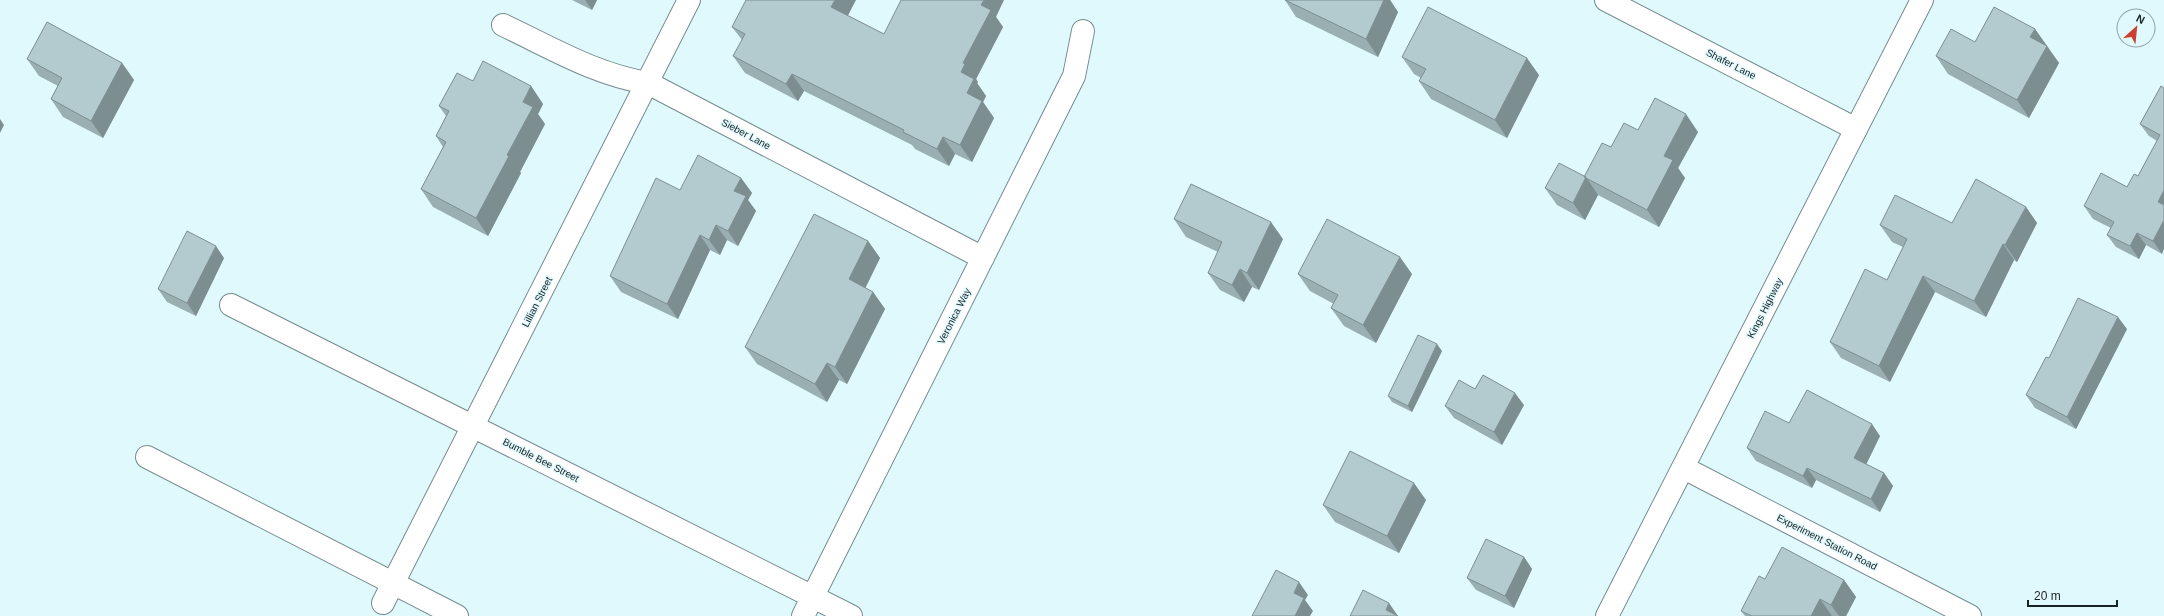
<svg xmlns="http://www.w3.org/2000/svg" width="2164" height="616" font-family="Arial,sans-serif">
<style>
.lines{fill:none;stroke-linecap:round;stroke-linejoin:round}
.minor-casing{stroke:#768c90;stroke-width:24}
.tertiary-casing{stroke:#768c90;stroke-width:24}
.minor{stroke:#fff;stroke-width:22}
.tertiary{stroke:#fff;stroke-width:22}
.wall{fill:#9aafb2}
.shaded-wall{fill:#7d8e91}
.building{fill:#b3cbcf;stroke:#7d8e91}
.labels{text-anchor:middle;dominant-baseline:central;stroke-width:3;stroke-linejoin:round;paint-order:stroke}
.street-label{font-size:10px;fill:#1a2324;stroke:#e0f9fd}
</style>
<rect width="100%" height="100%" fill="#e0f9fd"/>
<g class="lines">
<!-- minor casing -->
<g class="minor-casing">
<path id="minor" d="M 1606,0 L 1856,129
M 503,25 C 550,47 596,75 648,83 L 983,258
M 231,305 L 851,616
M 147,457 L 457,616
M 1684,468 L 1970,616
M 383,603 L 689,0
M 803,616 L 1074,76 L 1083,31"/>
</g>
<!-- tertiary casing -->
<g class="tertiary-casing">
<path id="tertiary" d="M 1607,616 L 1922,0"/>
</g>
<!-- minor -->
<use href="#minor" class="minor"/>
<!-- tertiary -->
<use href="#tertiary" class="tertiary"/>
</g>
<!-- wall -->
<path class="wall" d="M 572,0 L 597,0 L 592,10 Z
M 1285,0 L 1390,0 L 1398,12 L 1378,57 L 1296,17 Z
M 848,16 L 884,34 L 996,17 L 1003,27 L 976,79 L 978,82 L 977,83 L 986,96 L 983,102 L 994,118 L 972,162 L 955,154 L 949,166 L 915,149 L 912,145 L 804,91 L 798,101 L 745,73 L 733,56 L 742,40 L 732,27 Z
M 2035,29 L 2059,63 L 2029,118 L 1948,74 L 1936,56 L 1975,42 Z
M 1402,57 L 1539,75 L 1507,138 L 1431,99 L 1419,81 L 1421,78 L 1414,74 Z
M 27,59 L 122,63 L 134,80 L 103,138 L 63,117 L 51,99 L 58,86 L 39,76 Z
M 473,81 L 531,86 L 543,104 L 538,114 L 545,124 L 520,172 L 521,173 L 488,236 L 433,207 L 421,189 L 443,147 L 436,136 L 446,116 L 439,106 Z
M 2161,86 L 2162,254 L 2146,245 L 2139,259 L 2116,247 L 2107,235 L 2111,228 L 2093,219 L 2084,206 L 2127,187 L 2138,176 L 2157,141 L 2149,136 L 2140,124 Z
M 1638,130 L 1698,132 L 1678,168 L 1685,178 L 1659,227 L 1598,195 L 1585,220 L 1557,205 L 1545,188 L 1584,177 Z
M 741,178 L 752,193 L 748,200 L 756,211 L 738,246 L 727,240 L 720,255 L 710,250 L 678,319 L 621,292 L 610,276 L 680,190 Z
M 2026,207 L 2037,223 L 2017,262 L 2014,260 L 1986,317 L 1935,292 L 1890,382 L 1841,358 L 1830,342 L 1887,280 L 1903,247 L 1892,242 L 1880,225 L 1952,223 Z
M 1174,219 L 1283,239 L 1259,290 L 1252,287 L 1244,302 L 1220,290 L 1208,273 L 1218,252 L 1186,237 Z
M 868,241 L 880,258 L 865,288 L 873,292 L 885,309 L 847,384 L 839,380 L 827,402 L 757,364 L 745,347 Z
M 224,258 L 196,316 L 167,302 L 158,289 Z
M 1298,274 L 1412,274 L 1376,343 L 1344,326 L 1331,308 L 1334,304 L 1310,291 Z
M 2127,329 L 2076,429 L 2035,408 L 2026,395 Z
M 1442,351 L 1412,412 L 1392,402 L 1388,396 Z
M 1475,389 L 1524,405 L 1502,445 L 1454,418 L 1445,406 Z
M 1789,423 L 1880,436 L 1866,464 L 1884,473 L 1893,486 L 1880,512 L 1816,480 L 1812,488 L 1756,461 L 1747,448 Z
M 1426,500 L 1399,553 L 1335,522 L 1323,505 Z
M 1524,557 L 1532,569 L 1514,608 L 1476,590 L 1467,578 Z
M 1765,579 L 1844,580 L 1856,597 L 1846,616 L 1745,616 L 1741,611 Z"/>
<!-- shaded-wall -->
<path class="shaded-wall" d="M 585,0 L 597,0 L 592,10 Z
M 835,0 L 856,0 L 843,25 L 831,7 Z
M 984,0 L 1004,0 L 996,17 L 1003,27 L 976,79 L 978,82 L 977,83 L 986,96 L 983,102 L 994,118 L 972,162 L 960,145 L 967,93 L 961,72 L 963,63 L 981,5 Z
M 1384,0 L 1390,0 L 1398,12 L 1378,57 L 1366,39 Z
M 2035,29 L 2059,63 L 2029,118 L 2017,100 L 2030,37 Z
M 1527,58 L 1539,75 L 1507,138 L 1495,120 Z
M 122,63 L 134,80 L 103,138 L 91,121 Z
M 792,74 L 804,91 L 798,101 L 786,84 Z
M 531,86 L 543,104 L 538,114 L 545,124 L 520,172 L 521,173 L 488,236 L 476,218 L 507,155 L 523,102 Z
M 1686,114 L 1698,132 L 1678,168 L 1685,178 L 1659,227 L 1647,210 L 1664,156 Z
M 0,119 L 4,125 L 0,133 Z
M 943,137 L 955,154 L 949,166 L 937,149 Z
M 1586,177 L 1598,195 L 1585,220 L 1573,203 Z
M 741,178 L 752,193 L 748,200 L 756,211 L 738,246 L 728,231 L 734,191 Z
M 2164,190 L 2164,211 L 2158,202 Z
M 2026,207 L 2037,223 L 2017,262 L 2005,245 Z
M 2164,220 L 2164,249 L 2162,254 L 2153,241 Z
M 1271,222 L 1283,239 L 1259,290 L 1247,273 Z
M 716,225 L 727,240 L 720,255 L 709,240 Z
M 2137,233 L 2146,245 L 2139,259 L 2130,246 Z
M 700,235 L 710,250 L 678,319 L 667,304 Z
M 868,241 L 880,258 L 861,297 L 849,279 Z
M 2003,244 L 2014,260 L 1986,317 L 1974,301 Z
M 216,246 L 224,258 L 196,316 L 187,303 Z
M 1400,257 L 1412,274 L 1376,343 L 1363,325 Z
M 1240,269 L 1252,287 L 1244,302 L 1232,285 Z
M 1923,276 L 1935,292 L 1890,382 L 1879,366 Z
M 873,292 L 885,309 L 847,384 L 835,367 Z
M 2118,317 L 2127,329 L 2076,429 L 2067,417 Z
M 1437,344 L 1442,351 L 1412,412 L 1408,406 Z
M 827,363 L 839,380 L 827,402 L 815,384 Z
M 1515,393 L 1524,405 L 1502,445 L 1494,432 Z
M 1872,424 L 1880,436 L 1863,471 L 1854,458 Z
M 1807,468 L 1816,480 L 1812,488 L 1803,476 Z
M 1884,473 L 1893,486 L 1880,512 L 1871,499 Z
M 1414,483 L 1426,500 L 1399,553 L 1387,536 Z
M 1524,557 L 1532,569 L 1514,608 L 1505,596 Z
M 1844,580 L 1856,597 L 1846,616 L 1839,616 L 1831,605 Z
M 1299,582 L 1308,595 L 1305,600 L 1313,611 L 1310,616 L 1295,616 L 1294,593 Z
M 1820,599 L 1832,616 L 1811,616 Z
M 1389,603 L 1398,616 L 1386,610 Z"/>
<!-- building -->
<path class="building" d="M 746,0 L 835,0 L 831,7 L 884,34 L 901,0 L 984,0 L 981,5 L 991,10 L 963,63 L 965,64 L 961,72 L 974,79 L 967,93 L 982,101 L 960,145 L 943,137 L 937,149 L 903,132 L 904,130 L 792,74 L 786,84 L 733,56 L 745,34 L 732,27 Z
M 1285,0 L 1384,0 L 1366,39 Z
M 1428,7 L 1527,58 L 1495,120 L 1419,81 L 1426,69 L 1402,57 Z
M 1994,7 L 2035,29 L 2030,37 L 2047,46 L 2017,100 L 1936,56 L 1951,29 L 1975,42 Z
M 47,22 L 122,63 L 91,121 L 51,99 L 62,78 L 27,59 Z
M 483,61 L 531,86 L 523,102 L 533,107 L 507,155 L 509,156 L 476,218 L 421,189 L 446,142 L 436,136 L 449,111 L 439,106 L 457,73 L 473,81 Z
M 2161,86 L 2164,88 L 2164,190 L 2158,202 L 2164,205 L 2164,220 L 2153,241 L 2137,233 L 2130,246 L 2107,235 L 2114,222 L 2084,206 L 2101,173 L 2127,187 L 2134,174 L 2138,176 L 2160,135 L 2140,124 Z
M 1655,98 L 1686,114 L 1664,156 L 1673,160 L 1647,210 L 1584,177 L 1602,143 L 1611,147 L 1624,123 L 1638,130 Z
M 698,155 L 741,178 L 734,191 L 746,196 L 728,231 L 716,225 L 709,240 L 700,235 L 667,304 L 610,276 L 656,178 L 680,190 Z
M 1559,163 L 1586,177 L 1573,203 L 1545,188 Z
M 1976,179 L 2026,207 L 2005,245 L 2003,244 L 1974,301 L 1923,276 L 1879,366 L 1830,342 L 1865,269 L 1887,280 L 1907,239 L 1880,225 L 1895,195 L 1952,223 Z
M 1191,184 L 1271,222 L 1247,273 L 1240,269 L 1232,285 L 1208,273 L 1222,242 L 1174,219 Z
M 814,214 L 868,241 L 849,279 L 873,292 L 835,367 L 827,363 L 815,384 L 745,347 Z
M 1327,219 L 1400,257 L 1363,325 L 1331,308 L 1338,295 L 1298,274 Z
M 187,231 L 216,246 L 187,303 L 158,289 Z
M 2078,298 L 2118,317 L 2067,417 L 2026,395 L 2046,357 L 2049,358 Z
M 1418,335 L 1437,344 L 1408,406 L 1388,396 Z
M 1483,375 L 1515,393 L 1494,432 L 1445,406 L 1459,380 L 1475,389 Z
M 1807,390 L 1872,424 L 1854,458 L 1884,473 L 1871,499 L 1807,468 L 1803,476 L 1747,448 L 1765,411 L 1789,423 Z
M 1350,451 L 1414,483 L 1387,536 L 1323,505 Z
M 1486,539 L 1524,557 L 1505,596 L 1467,578 Z
M 1782,547 L 1844,580 L 1831,605 L 1820,599 L 1811,616 L 1752,616 L 1741,611 L 1759,576 L 1765,579 Z
M 1276,570 L 1299,582 L 1294,593 L 1304,598 L 1295,616 L 1252,616 Z
M 1363,590 L 1389,603 L 1386,610 L 1398,616 L 1350,616 Z"/>
<g class="labels">
<!-- street labels -->
<g class="street-label">
<text transform="translate(1731 64) rotate(27)">Shafer Lane</text>
<text transform="translate(746 134) rotate(28)">Sieber Lane</text>
<text transform="translate(537 302) rotate(-63)">Lillian Street</text>
<text transform="translate(1765 308) rotate(-63)">Kings Highway</text>
<text transform="translate(954 316) rotate(-63)">Veronica Way</text>
<text transform="translate(541 460) rotate(27)">Bumble Bee Street</text>
<text transform="translate(1827 542) rotate(27)">Experiment Station Road</text>
</g>
</g>
<!-- north arrow -->
<g transform="translate(2136 28) rotate(27)"><circle r="19" fill="#e0f9fd" stroke="#91a3a6"/>
<path d="M0-3L7 15L0 10L-7 15Z" fill="#ce4132"/>
<text y="-6" font-size="11" font-weight="bold" text-anchor="middle" fill="#1a2324">N</text>
</g>
<!-- scale -->
<path d="M2028 600v6h89v-6" fill="none" stroke="#1a2324" stroke-width="2"/>
<text x="2034" y="600" font-size="12" fill="#1a2324" stroke="#e0f9fd" stroke-width="3" paint-order="stroke">20 m</text>
</svg>
